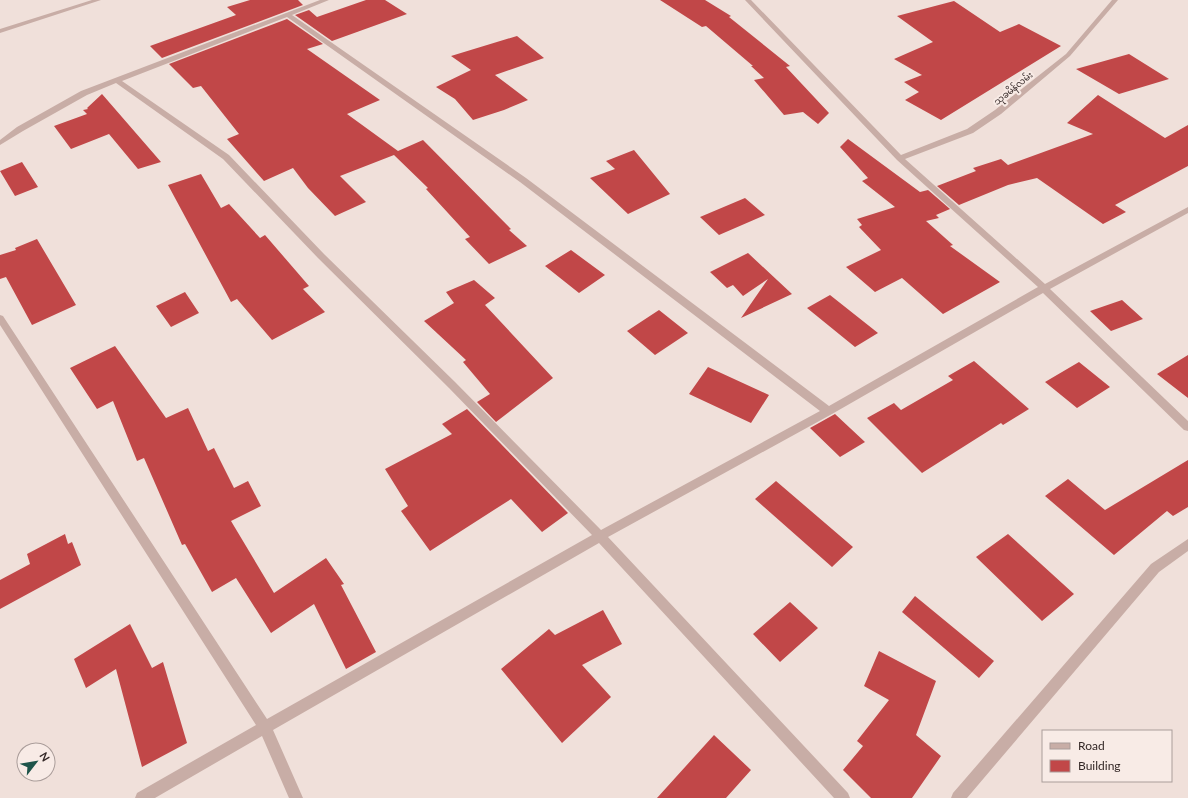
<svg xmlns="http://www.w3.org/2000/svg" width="1188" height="798" font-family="Lato,'Noto Sans Myanmar',sans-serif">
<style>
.building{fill:#c14748}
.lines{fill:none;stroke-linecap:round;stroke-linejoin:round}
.minor{fill:#c8ada6;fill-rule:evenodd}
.labels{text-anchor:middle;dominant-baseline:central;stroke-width:4;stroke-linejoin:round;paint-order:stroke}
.far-street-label{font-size:9px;fill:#342827;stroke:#f8ebe6}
</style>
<rect width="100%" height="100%" fill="#f0e0da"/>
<!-- building -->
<path class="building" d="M 250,0 L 298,0 L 303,5 L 162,58 L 150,46 L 236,15 L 227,7 Z
M 366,0 L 385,0 L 407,14 L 332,41 L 295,15 L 309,10 L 317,17 Z
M 660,0 L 705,0 L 731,16 L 729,17 L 790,66 L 786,67 L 829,113 L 818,124 L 803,112 L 784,115 L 754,80 L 764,78 L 751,66 L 753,66 L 706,26 L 702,27 Z
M 954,1 L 1000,32 L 1019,24 L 1061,46 L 941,120 L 905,100 L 919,92 L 904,82 L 922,75 L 894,59 L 933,42 L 897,16 Z
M 287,19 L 323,44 L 307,49 L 380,100 L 347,114 L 398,151 L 423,140 L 511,229 L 509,230 L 527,246 L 489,264 L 465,239 L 470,237 L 426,189 L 428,188 L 394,155 L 340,176 L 366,202 L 335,216 L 308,188 L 293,168 L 264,181 L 227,139 L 239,134 L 201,86 L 193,88 L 169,64 Z
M 517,36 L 544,58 L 495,75 L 528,100 L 504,110 L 473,120 L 455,99 L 436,87 L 471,70 L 451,56 Z
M 1129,54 L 1169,79 L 1119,94 L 1076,69 Z
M 102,94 L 161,162 L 138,169 L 109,134 L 71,149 L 54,126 L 87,114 L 83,110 L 88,109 L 87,108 Z
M 1098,95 L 1165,138 L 1188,125 L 1188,166 L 1115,205 L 1126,212 L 1103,224 L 1037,178 L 1008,185 L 959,205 L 937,186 L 976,171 L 973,168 L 1001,159 L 1008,165 L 1093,134 L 1067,123 Z
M 848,139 L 920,192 L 928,190 L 950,209 L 936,215 L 939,218 L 926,221 L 953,245 L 950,246 L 1000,282 L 943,314 L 902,278 L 875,292 L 846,267 L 881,250 L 859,227 L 862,225 L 857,219 L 895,207 L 862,181 L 868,178 L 840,147 Z
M 634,150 L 670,194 L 628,214 L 590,178 L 615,169 L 606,161 Z
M 22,162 L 38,187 L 15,196 L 0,171 Z
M 201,174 L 221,208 L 229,204 L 260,238 L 265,235 L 309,286 L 303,289 L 325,312 L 272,340 L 237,299 L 231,302 L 168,185 Z
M 745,198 L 765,215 L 719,235 L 700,217 Z
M 37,239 L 76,305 L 32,325 L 6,277 L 0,279 L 0,255 L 16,250 L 15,248 Z
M 571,250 L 605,275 L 579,293 L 545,266 Z
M 748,253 L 792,294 L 741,318 L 768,279 L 743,296 L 733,285 L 727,288 L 710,272 Z
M 474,280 L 495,298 L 485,305 L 553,378 L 496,422 L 477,402 L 490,394 L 463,362 L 466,360 L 424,321 L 454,303 L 446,292 Z
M 185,292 L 199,313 L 171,327 L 156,306 Z
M 830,295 L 878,333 L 855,347 L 807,308 Z
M 1122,300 L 1143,319 L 1111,331 L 1090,311 Z
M 659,310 L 688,333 L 655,355 L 627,331 Z
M 115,346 L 166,418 L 188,408 L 208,451 L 214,448 L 234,488 L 248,481 L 261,506 L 231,521 L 274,593 L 326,558 L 344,584 L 341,585 L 376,652 L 346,669 L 314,604 L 271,633 L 236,578 L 212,592 L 185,544 L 182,545 L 144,458 L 137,461 L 113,401 L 97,409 L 70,368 Z
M 1188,355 L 1188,398 L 1157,374 Z
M 974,361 L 1029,409 L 1003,425 L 1001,423 L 922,473 L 867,418 L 894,403 L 901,410 L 953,380 L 948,376 Z
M 1079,362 L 1110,387 L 1077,408 L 1045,382 Z
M 708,367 L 769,395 L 751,423 L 689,394 Z
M 467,409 L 568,513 L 542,532 L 511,499 L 430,551 L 401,511 L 408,506 L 385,469 L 452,434 L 442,424 Z
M 835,414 L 865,442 L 840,457 L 810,428 Z
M 1188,460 L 1188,507 L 1173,516 L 1167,511 L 1114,555 L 1045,496 L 1068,479 L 1105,510 Z
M 776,481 L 853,547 L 832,567 L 755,499 Z
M 65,534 L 68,544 L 72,542 L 81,565 L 0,609 L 0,580 L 30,564 L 27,554 Z
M 1008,534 L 1074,594 L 1042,621 L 976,557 Z
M 915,596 L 994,661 L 979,678 L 902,612 Z
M 790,602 L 818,628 L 780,662 L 753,634 Z
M 603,610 L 622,644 L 582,665 L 611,697 L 562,743 L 501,669 L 549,629 L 555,635 Z
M 130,624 L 152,668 L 163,662 L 187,743 L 142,767 L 116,669 L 86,688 L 74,659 Z
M 879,651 L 936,681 L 916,735 L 941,756 L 912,798 L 871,798 L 843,770 L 863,746 L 857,741 L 889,700 L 864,686 Z
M 714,735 L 751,770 L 726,798 L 657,798 Z"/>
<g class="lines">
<!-- minor -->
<path class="minor" d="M 92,0 L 101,0 L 0,33 L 0,29 Z
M 320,0 L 329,0 L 292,15 L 526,178 L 829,406 L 1038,287 L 897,160 L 745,0 L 751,0 L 901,155 L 967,129 L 995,110 L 1066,54 L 1112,0 L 1118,0 L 1070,56 L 1001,114 L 973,133 L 905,159 L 1045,284 L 1188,207 L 1188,213 L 1050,289 L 1188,421 L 1188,431 L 1184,430 L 1043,293 L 832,414 L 608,537 L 848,793 L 850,798 L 834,798 L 599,543 L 273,730 L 303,798 L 289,798 L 262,736 L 155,798 L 135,798 L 137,793 L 256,725 L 0,325 L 0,315 L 3,316 L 267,719 L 592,535 L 449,388 L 318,258 L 223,159 L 116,83 L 87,95 L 23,131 L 0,145 L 0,140 L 17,127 L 81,91 ZM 287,17 L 520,182 L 820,411 L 601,530 L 455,382 L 324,254 L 229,155 L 122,81 Z
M 1188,539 L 1188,551 L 1159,572 L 967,798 L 951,798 L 953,793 L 1151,564 Z"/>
</g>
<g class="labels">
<!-- far-street labels -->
<g class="far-street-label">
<text transform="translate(1013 88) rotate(-39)">သုခမိန်လမ်း</text>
</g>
</g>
<!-- legend -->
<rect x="1042" y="730" width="130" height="52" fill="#f8ebe6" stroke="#aa9d9a"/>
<rect x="1050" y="743" width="20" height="6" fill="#c8ada6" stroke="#aa9d9a"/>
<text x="1078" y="750" font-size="12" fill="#342827">Road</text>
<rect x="1050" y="760" width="20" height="12" fill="#c14748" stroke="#aa9d9a"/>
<text x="1078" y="770" font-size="12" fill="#342827">Building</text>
<!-- north arrow -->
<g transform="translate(36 762) rotate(59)"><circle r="19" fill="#f8ebe6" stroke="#aa9d9a"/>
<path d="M0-3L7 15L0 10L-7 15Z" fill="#1e544a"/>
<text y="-6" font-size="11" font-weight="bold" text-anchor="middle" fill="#342827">N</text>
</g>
</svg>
